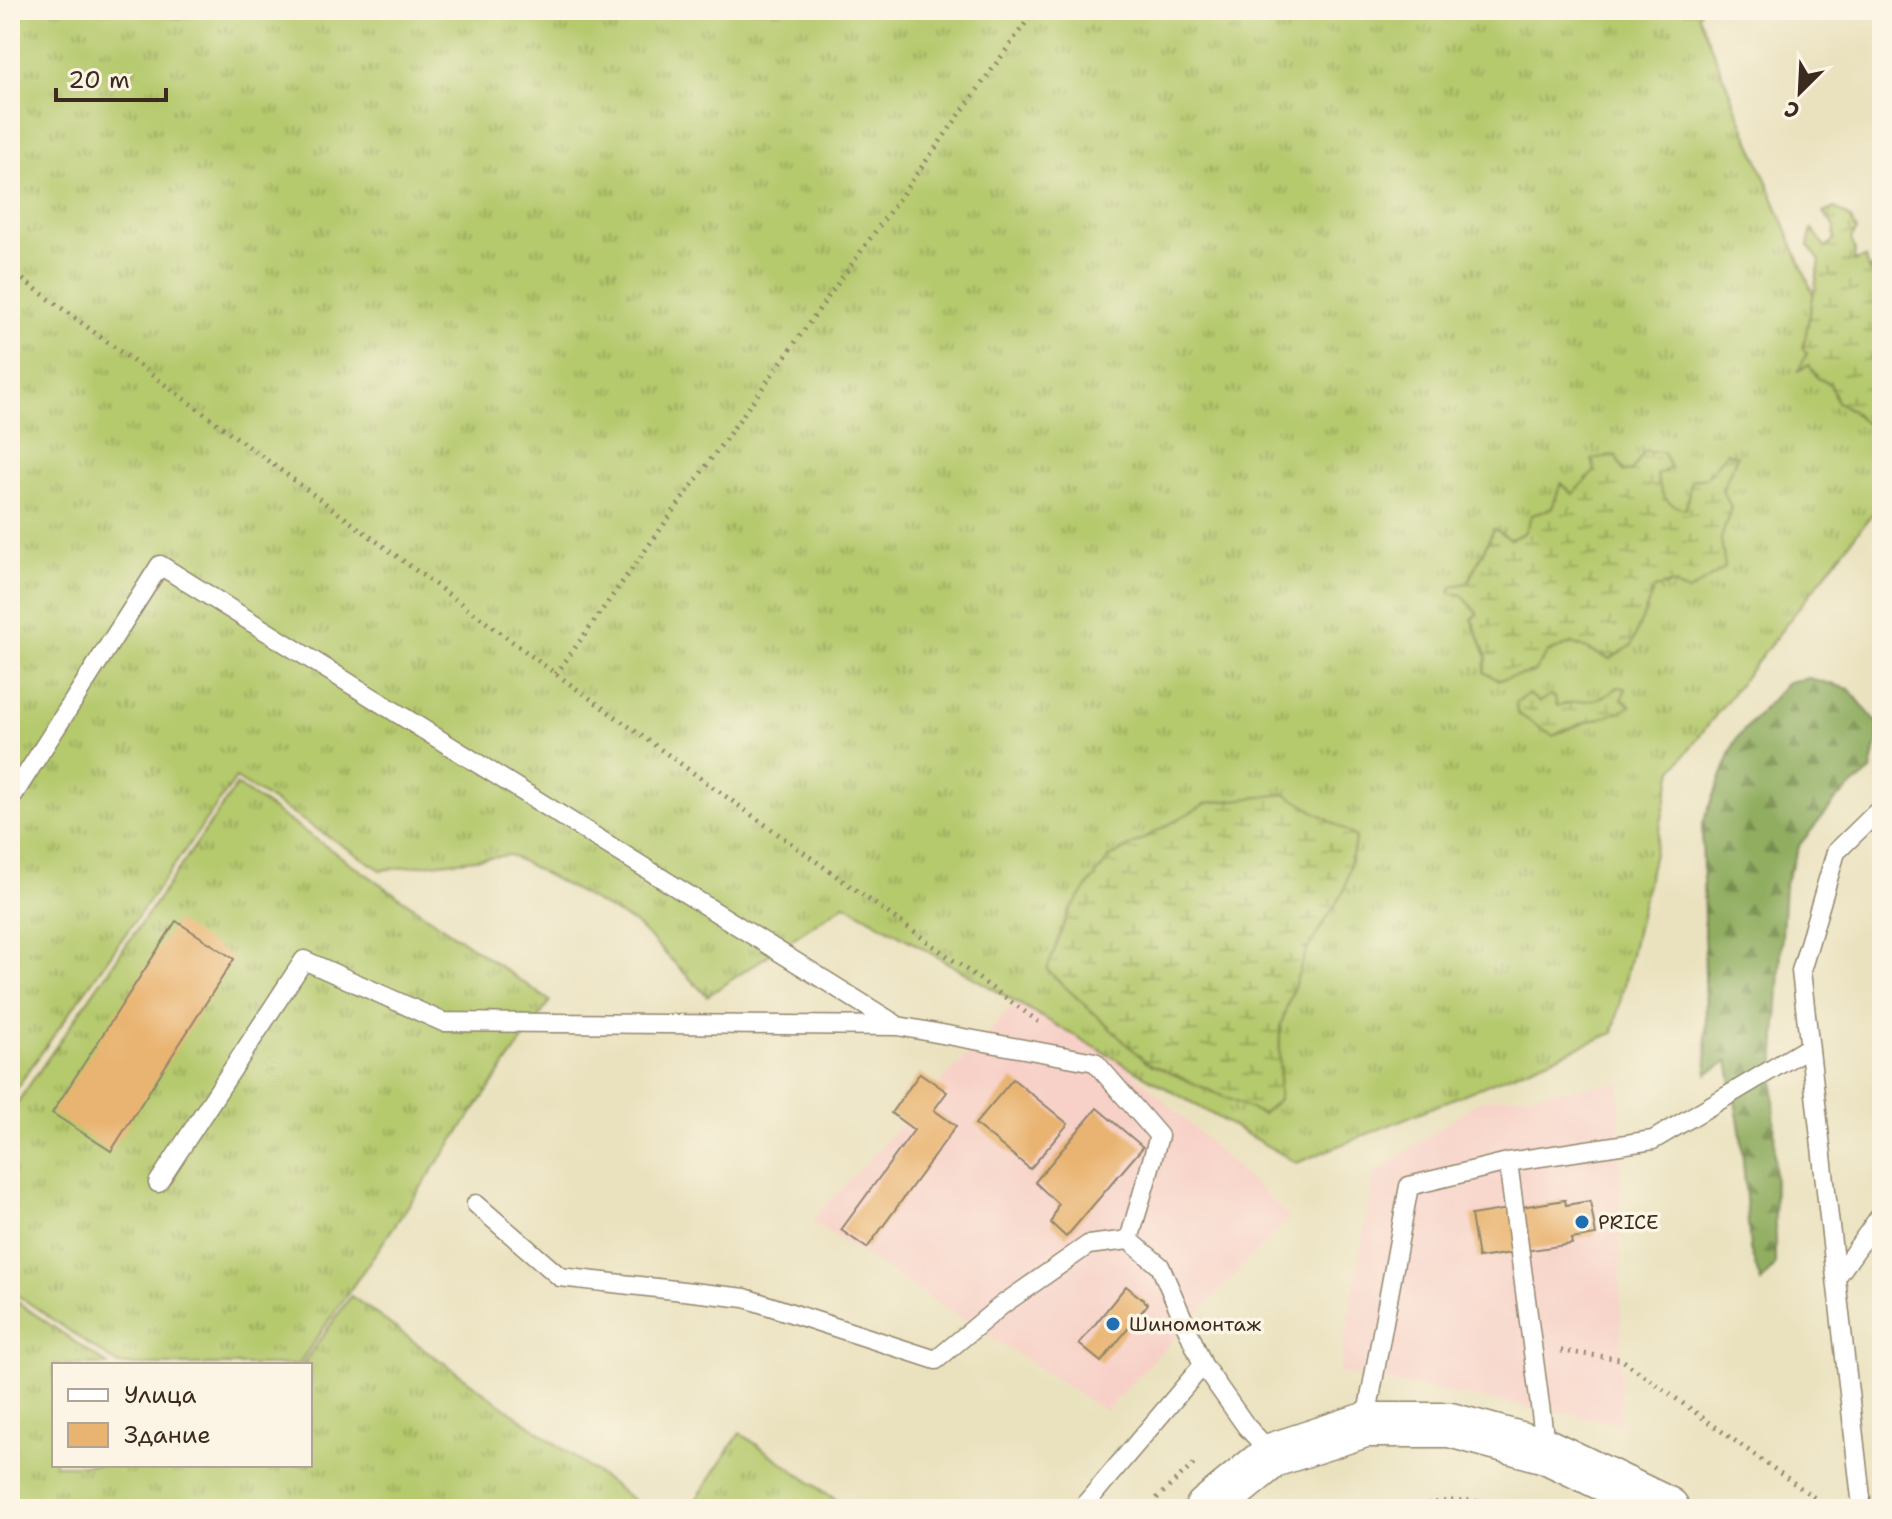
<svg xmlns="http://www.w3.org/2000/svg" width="1892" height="1519" font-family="'Shantell Sans',sans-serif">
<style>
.built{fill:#f7d1c8}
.grass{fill:url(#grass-tufts);stroke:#787a46;stroke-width:2}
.forest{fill:url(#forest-firs);stroke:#666c3f;stroke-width:2}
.wetland{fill:url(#wetland-marsh);stroke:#787a46;stroke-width:2}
.building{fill:#e9b471}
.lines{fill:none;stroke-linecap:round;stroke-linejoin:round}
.lane-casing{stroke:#92866e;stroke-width:21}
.secondary-casing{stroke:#92866e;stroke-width:47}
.path{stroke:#92866e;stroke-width:5;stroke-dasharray:2 6;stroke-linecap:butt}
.lane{stroke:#fff;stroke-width:18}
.secondary{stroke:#fff;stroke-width:44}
.poi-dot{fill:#1f6fb2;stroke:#fcf5e5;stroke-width:3}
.labels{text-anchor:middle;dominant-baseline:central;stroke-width:7;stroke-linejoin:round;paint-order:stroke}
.poi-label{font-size:20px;fill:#3b2a1e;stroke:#fcf5e5;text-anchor:start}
</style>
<defs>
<pattern id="grass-tufts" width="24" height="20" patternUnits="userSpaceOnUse" patternTransform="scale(2)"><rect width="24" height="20" fill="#b5c96d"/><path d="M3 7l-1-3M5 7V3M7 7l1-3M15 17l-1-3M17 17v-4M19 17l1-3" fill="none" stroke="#94a359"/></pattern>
<pattern id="forest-firs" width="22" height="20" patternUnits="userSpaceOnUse" patternTransform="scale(2)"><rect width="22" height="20" fill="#90ad60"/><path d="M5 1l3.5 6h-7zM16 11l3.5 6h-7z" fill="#778d4f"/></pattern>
<pattern id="wetland-marsh" width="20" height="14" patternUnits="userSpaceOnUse" patternTransform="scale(2)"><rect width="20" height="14" fill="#b5c96d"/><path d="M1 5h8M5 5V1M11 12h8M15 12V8" fill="none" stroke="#94a359"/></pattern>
</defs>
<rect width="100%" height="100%" fill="#fcf5e5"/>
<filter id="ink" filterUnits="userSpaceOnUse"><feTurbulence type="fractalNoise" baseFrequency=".0125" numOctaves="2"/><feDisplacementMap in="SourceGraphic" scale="16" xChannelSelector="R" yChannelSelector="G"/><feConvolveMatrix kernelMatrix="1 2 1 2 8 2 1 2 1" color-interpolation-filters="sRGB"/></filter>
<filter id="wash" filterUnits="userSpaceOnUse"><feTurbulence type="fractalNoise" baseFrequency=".006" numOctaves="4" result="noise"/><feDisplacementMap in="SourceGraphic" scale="32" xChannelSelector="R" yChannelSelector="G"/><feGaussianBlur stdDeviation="1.8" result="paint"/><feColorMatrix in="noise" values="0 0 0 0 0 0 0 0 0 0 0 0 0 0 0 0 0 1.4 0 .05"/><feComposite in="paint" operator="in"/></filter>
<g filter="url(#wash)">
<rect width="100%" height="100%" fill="#eae2bf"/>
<!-- built -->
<path class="built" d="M 1036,982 L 1290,1217 L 1105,1411 L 811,1221 Z
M 1620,1083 L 1621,1424 L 1339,1373 L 1374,1174 L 1479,1101 Z"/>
<!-- grass -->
<path class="grass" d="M 10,10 L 128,10 L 178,18 L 221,10 L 1701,10 L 1698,15 L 1882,461 L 1882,501 L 1673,770 L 1613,1033 L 1297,1163 L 845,904 L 707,996 L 635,923 L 510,855 L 381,870 L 236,778 L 10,1097 Z
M 237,785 L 550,1001 L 298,1365 L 119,1365 L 10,1290 L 10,1113 Z
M 351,1296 L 646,1509 L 10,1509 L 10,1297 L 108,1365 L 54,1365 L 54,1465 L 310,1465 L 310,1365 L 302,1365 Z
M 740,1433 L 849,1509 L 690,1509 Z"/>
<!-- forest -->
<path class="forest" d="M 1809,678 L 1849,689 L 1880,727 L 1871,771 L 1837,799 L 1800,844 L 1785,884 L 1774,1072 L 1775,1264 L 1761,1283 L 1750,1249 L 1741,1135 L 1728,1061 L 1707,1074 L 1702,826 L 1736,739 L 1788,682 Z"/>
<!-- wetland -->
<path class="wetland" d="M 128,10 L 221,10 L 178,18 Z
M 1835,208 L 1850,218 L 1857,231 L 1851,239 L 1855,249 L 1854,261 L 1866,258 L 1869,271 L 1882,256 L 1882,428 C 1855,425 1857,409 1837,402 L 1830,384 L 1818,378 L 1809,365 L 1799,370 L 1807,353 L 1803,349 L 1820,261 L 1808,245 L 1812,229 L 1826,248 L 1834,240 L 1835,227 L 1823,213 Z
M 1644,452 L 1663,452 L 1670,468 L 1657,475 C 1660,494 1666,506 1686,509 L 1691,480 L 1706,478 L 1727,452 L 1737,456 L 1722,490 L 1731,507 L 1721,539 L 1725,568 L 1688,592 L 1671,584 L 1654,589 L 1631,646 L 1610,659 L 1573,643 L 1548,652 L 1534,672 L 1498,680 L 1484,672 L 1487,658 L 1472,619 L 1478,614 L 1462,595 L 1450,593 L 1452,587 L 1468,582 L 1494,529 L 1511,539 L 1524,533 L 1532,515 L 1552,508 L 1561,483 L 1573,494 L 1595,471 L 1592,459 L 1616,455 L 1623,471 L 1631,472 Z
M 1618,687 L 1626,688 L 1622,699 L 1631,706 C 1606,720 1578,721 1553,736 L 1517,713 L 1516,702 L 1529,694 L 1539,702 L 1550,695 L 1555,697 L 1557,706 C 1581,698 1599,705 1618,687 Z
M 1286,794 L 1356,837 L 1345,889 L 1306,952 L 1280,1027 L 1279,1099 L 1262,1114 L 1146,1062 L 1047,970 L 1068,913 L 1109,858 L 1207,803 Z"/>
<g id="blocks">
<!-- building -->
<path class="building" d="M 176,921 L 234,959 L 111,1151 L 52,1113 Z
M 920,1073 L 947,1092 L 934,1110 L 956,1126 L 867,1248 L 841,1230 L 914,1130 L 891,1113 Z
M 1013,1079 L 1068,1124 L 1030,1169 L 975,1124 Z
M 1097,1108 L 1143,1147 L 1066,1237 L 1051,1223 L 1058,1204 L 1035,1182 Z
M 1565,1200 L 1566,1205 L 1590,1201 L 1596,1235 L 1571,1239 L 1572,1244 L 1478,1258 L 1471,1215 Z
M 1126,1286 L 1148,1304 L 1101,1362 L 1079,1344 Z"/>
</g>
</g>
<g filter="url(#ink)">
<use href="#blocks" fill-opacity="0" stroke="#92866e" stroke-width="2"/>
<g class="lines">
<!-- lane casing -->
<g class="lane-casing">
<path id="lane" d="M 10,800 L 160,565 L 895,1024
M 1508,1162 L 1653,1140 L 1809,1047
M 158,1183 L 304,960 L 443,1022 L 898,1026 L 1095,1062 L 1159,1136 L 1129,1240
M 476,1204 L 560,1277 L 745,1298 L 936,1360 L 1002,1305 L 1088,1245 L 1129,1240 L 1160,1266 L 1203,1365
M 1836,1278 L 1882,1213
M 1365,1425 L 1409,1186 L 1508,1162 L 1546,1451
M 1861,1498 L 1801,971 L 1836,852 L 1882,807
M 1081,1509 L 1203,1365 L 1246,1426 L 1273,1455"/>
</g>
<!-- secondary casing -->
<g class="secondary-casing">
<path id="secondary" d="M 1207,1509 L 1273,1455 L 1365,1425 L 1450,1425 L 1546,1451 L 1667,1509"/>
</g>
<!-- path -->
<path class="path" d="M 10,270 L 556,674 L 1039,1022
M 556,674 L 1035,10
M 1561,1351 L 1621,1359 L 1830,1509
M 1145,1509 L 1194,1464
M 1404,1509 C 1437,1501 1474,1495 1505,1509"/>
<!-- lane -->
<use href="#lane" class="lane"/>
<!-- secondary -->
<use href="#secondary" class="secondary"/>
</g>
</g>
<!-- markers -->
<g class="poi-dot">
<circle cx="1582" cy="1222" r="8"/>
<circle cx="1113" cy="1324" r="8"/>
</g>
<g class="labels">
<!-- poi labels -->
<g class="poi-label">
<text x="1598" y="1222">PRICE</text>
<text x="1129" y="1324">Шиномонтаж</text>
</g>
</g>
<!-- margin -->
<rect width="1892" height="1519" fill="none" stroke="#fcf5e5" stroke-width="40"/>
<!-- legend -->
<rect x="52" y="1363" width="260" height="104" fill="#fcf5e5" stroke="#afa495" stroke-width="2"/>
<rect x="68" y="1389" width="40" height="12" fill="#ffffff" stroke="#afa495" stroke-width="2"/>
<text x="124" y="1403" font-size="24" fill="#3b2a1e">Улица</text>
<rect x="68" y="1423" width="40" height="24" fill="#e9b471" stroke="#afa495" stroke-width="2"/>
<text x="124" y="1443" font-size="24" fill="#3b2a1e">Здание</text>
<!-- north arrow -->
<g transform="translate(1800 92) rotate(204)" stroke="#fcf5e5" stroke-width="6" paint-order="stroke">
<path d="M0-6L14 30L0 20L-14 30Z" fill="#3b2a1e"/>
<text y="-12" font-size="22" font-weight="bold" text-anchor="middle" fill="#3b2a1e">С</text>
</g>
<!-- scale -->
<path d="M56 88v12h110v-12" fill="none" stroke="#3b2a1e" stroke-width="4"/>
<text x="68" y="88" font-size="24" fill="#3b2a1e" stroke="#fcf5e5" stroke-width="6" paint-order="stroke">20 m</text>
</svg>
